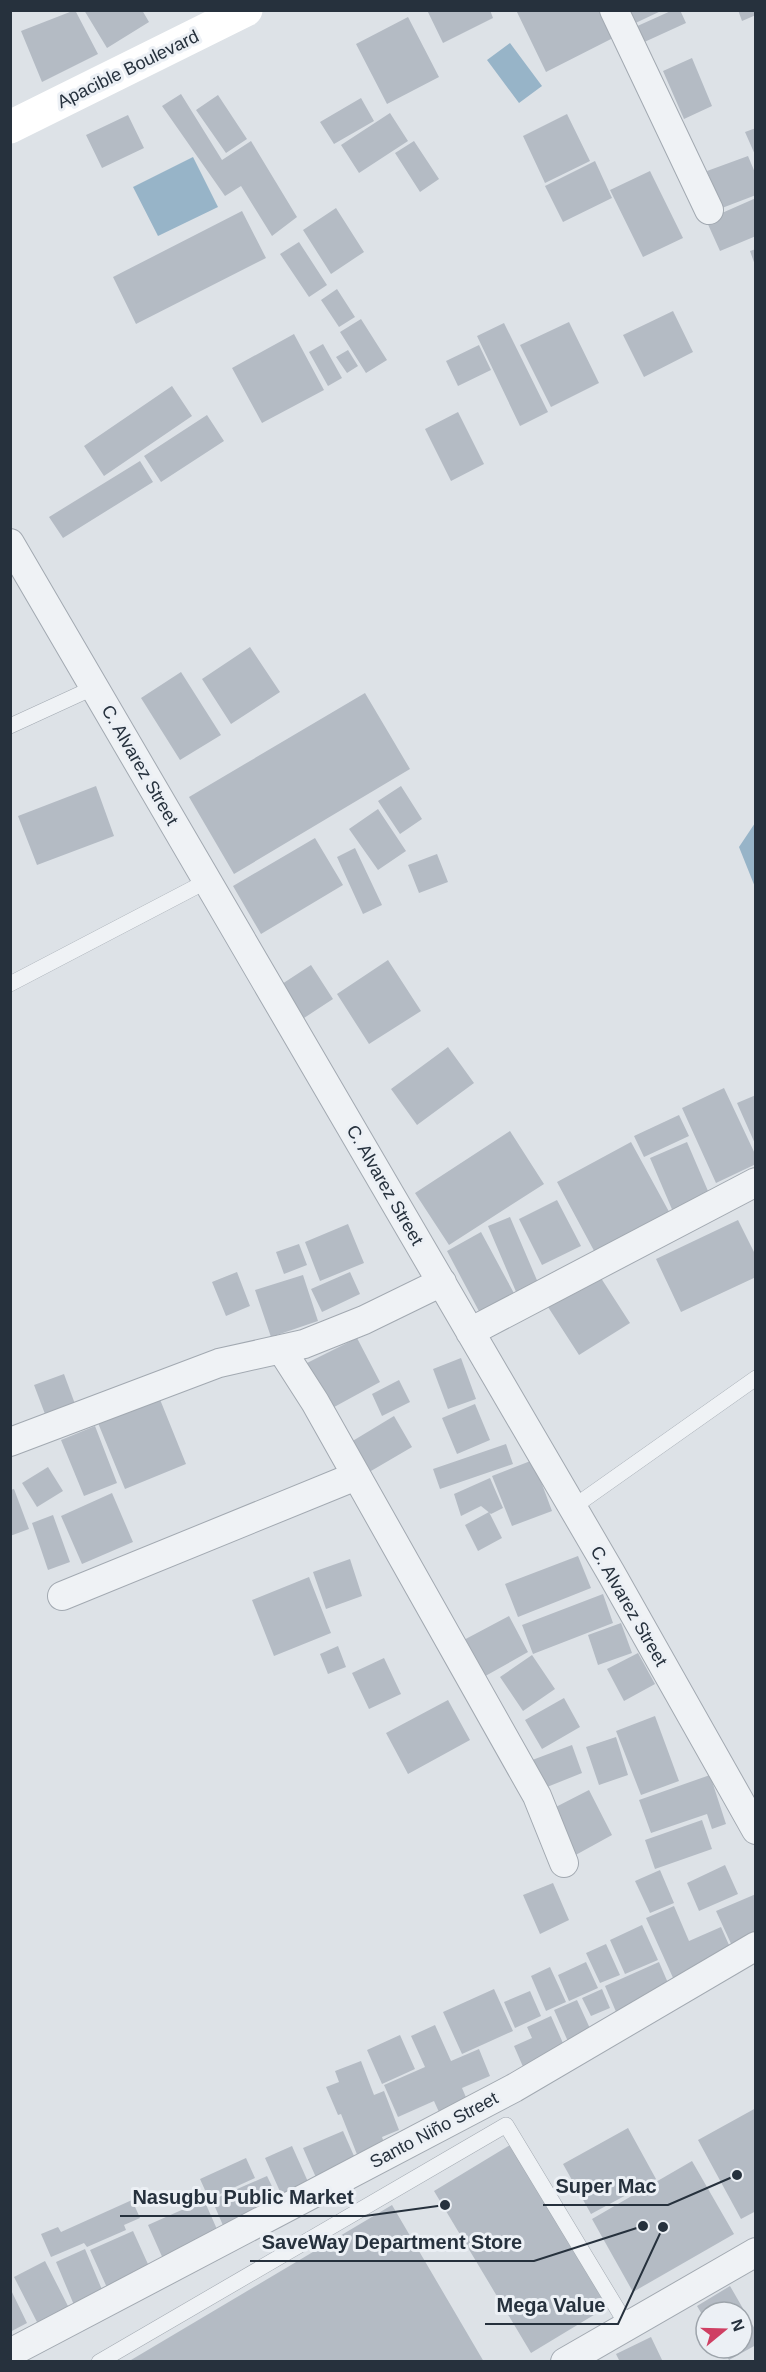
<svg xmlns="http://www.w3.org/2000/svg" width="766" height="2372" font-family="Helvetica,sans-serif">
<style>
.water{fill:#97b4c8}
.building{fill:#b4bbc4}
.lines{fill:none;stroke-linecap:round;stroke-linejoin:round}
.lane-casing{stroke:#a2a9b1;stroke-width:16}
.street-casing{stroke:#a2a9b1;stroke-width:30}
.lane{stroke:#eff2f5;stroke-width:15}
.street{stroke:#eff2f5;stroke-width:28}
.secondary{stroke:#fff;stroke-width:33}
.labels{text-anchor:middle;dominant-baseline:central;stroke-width:6;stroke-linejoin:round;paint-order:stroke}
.street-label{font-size:18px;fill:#26313d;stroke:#ecf0f5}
.leader{fill:none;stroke:#26313d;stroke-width:2}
.callout-dot{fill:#26313d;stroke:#ecf0f5;stroke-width:2}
.callout-label{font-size:20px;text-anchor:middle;font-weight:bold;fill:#26313d;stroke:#ecf0f5;stroke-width:6;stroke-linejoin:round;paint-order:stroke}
</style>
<rect width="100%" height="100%" fill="#dde2e7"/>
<!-- water -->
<path class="water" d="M 510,43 L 542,86 L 519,103 L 487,60 Z
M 193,157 L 218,207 L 158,236 L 133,187 Z
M 755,823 L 755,887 L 739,847 Z"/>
<!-- building -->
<path class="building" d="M 75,10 L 98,54 L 42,82 L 21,31 Z
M 84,10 L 142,10 L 149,22 L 107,48 Z
M 427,10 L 490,10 L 493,18 L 443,43 Z
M 516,10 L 600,10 L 613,38 L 546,72 Z
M 617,10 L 663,10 L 625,28 Z
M 673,10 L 680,10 L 686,23 L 640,44 L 633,28 Z
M 738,10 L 756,10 L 756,15 L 742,21 Z
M 408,17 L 439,77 L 387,104 L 356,44 Z
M 692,58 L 712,106 L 684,119 L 663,71 Z
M 181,94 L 222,160 L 251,141 L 297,217 L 272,236 L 241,186 L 225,196 L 162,106 Z
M 218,95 L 247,139 L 226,153 L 196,110 Z
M 361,98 L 374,121 L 334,144 L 320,122 Z
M 390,113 L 408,141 L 359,173 L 341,145 Z
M 567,114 L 590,161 L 545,183 L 523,136 Z
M 128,115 L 144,148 L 102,168 L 86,135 Z
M 756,128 L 756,157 L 745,132 Z
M 414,141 L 439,179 L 420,192 L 395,153 Z
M 748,156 L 756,175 L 756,195 L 722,208 L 707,171 Z
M 595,161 L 612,198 L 563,222 L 545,186 Z
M 650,171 L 683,238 L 643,257 L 610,190 Z
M 756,198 L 756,236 L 720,251 L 706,220 Z
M 336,208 L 364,252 L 331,274 L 303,230 Z
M 242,211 L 266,258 L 136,324 L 113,277 Z
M 299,242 L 327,285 L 309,297 L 280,254 Z
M 756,249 L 756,265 L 755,265 L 750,251 Z
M 337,289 L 355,317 L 339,327 L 321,300 Z
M 673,311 L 693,352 L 644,377 L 623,335 Z
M 361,319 L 387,360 L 366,373 L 340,332 Z
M 569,322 L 599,383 L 551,407 L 520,345 Z
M 504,323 L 548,412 L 520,426 L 477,336 Z
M 294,334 L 324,390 L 262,423 L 232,368 Z
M 323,344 L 342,378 L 328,386 L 309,352 Z
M 479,345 L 491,370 L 458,386 L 446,361 Z
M 348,350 L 358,366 L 347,373 L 336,357 Z
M 172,386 L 192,416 L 104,476 L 84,446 Z
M 458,412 L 484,464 L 451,481 L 425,429 Z
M 207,415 L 224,441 L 161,482 L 144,456 Z
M 140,461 L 153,482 L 63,538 L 49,517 Z
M 250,647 L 280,692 L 231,724 L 202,679 Z
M 181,672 L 221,735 L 180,760 L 141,698 Z
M 365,693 L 410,769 L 234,874 L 189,797 Z
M 96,786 L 114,836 L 37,865 L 18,816 Z
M 401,786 L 422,819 L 400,834 L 378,801 Z
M 378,809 L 406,851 L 378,870 L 349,829 Z
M 315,838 L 343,885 L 261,934 L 233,886 Z
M 355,848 L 382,905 L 363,914 L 337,857 Z
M 437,854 L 448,882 L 419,893 L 408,865 Z
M 388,960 L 421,1011 L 369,1044 L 337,994 Z
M 311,965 L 333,999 L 304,1018 L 282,984 Z
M 448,1047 L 474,1083 L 417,1125 L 391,1089 Z
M 724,1088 L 756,1156 L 756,1164 L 716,1183 L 682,1108 Z
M 756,1095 L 756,1146 L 737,1103 Z
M 679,1115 L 689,1136 L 644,1157 L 634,1136 Z
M 510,1131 L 544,1184 L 449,1245 L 415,1193 Z
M 631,1142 L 673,1219 L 599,1260 L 557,1182 Z
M 687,1142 L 711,1198 L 674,1214 L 650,1158 Z
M 557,1200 L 581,1246 L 542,1265 L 519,1219 Z
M 510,1217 L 539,1285 L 517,1294 L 488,1226 Z
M 738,1220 L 756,1256 L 756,1277 L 681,1312 L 656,1259 Z
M 348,1224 L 364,1263 L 320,1281 L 305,1242 Z
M 481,1232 L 516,1297 L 481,1315 L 447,1251 Z
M 299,1244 L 307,1265 L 284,1274 L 276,1252 Z
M 237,1272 L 250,1306 L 226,1316 L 212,1282 Z
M 350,1272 L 360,1294 L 322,1312 L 311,1289 Z
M 303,1275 L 318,1321 L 271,1337 L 255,1290 Z
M 599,1275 L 630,1323 L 579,1355 L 548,1307 Z
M 357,1338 L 380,1382 L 325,1412 L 301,1366 Z
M 461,1358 L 476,1399 L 448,1409 L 433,1369 Z
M 64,1374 L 75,1404 L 45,1414 L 34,1385 Z
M 399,1380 L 410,1402 L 382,1416 L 372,1394 Z
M 159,1397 L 186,1464 L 125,1489 L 98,1423 Z
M 475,1404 L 490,1440 L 457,1454 L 442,1418 Z
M 394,1416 L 412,1447 L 359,1478 L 341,1448 Z
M 95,1426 L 117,1483 L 84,1496 L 61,1440 Z
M 506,1444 L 513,1464 L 440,1489 L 433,1469 Z
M 533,1460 L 552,1511 L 512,1526 L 492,1476 Z
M 48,1467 L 63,1491 L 37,1507 L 22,1483 Z
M 490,1478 L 503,1508 L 491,1514 L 481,1506 L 461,1516 L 454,1494 Z
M 14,1489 L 29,1529 L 10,1536 L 10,1490 Z
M 112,1493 L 133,1542 L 82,1564 L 61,1516 Z
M 489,1512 L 502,1538 L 478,1551 L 465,1525 Z
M 53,1515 L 70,1562 L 48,1570 L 32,1523 Z
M 578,1556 L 591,1588 L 518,1617 L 505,1584 Z
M 350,1559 L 362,1596 L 326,1609 L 313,1572 Z
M 309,1577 L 331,1633 L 274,1656 L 252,1600 Z
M 603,1594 L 613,1623 L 533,1654 L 522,1625 Z
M 509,1616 L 528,1652 L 480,1679 L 460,1642 Z
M 621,1623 L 632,1653 L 598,1665 L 588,1635 Z
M 338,1646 L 346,1667 L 328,1674 L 320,1654 Z
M 638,1653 L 655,1684 L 624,1701 L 607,1669 Z
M 532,1655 L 555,1689 L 523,1711 L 500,1677 Z
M 384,1658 L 401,1694 L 369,1709 L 352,1673 Z
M 564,1698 L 580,1727 L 542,1749 L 525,1720 Z
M 448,1700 L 470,1740 L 408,1774 L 386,1733 Z
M 655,1716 L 679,1781 L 641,1795 L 616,1731 Z
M 616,1737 L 628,1775 L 599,1785 L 586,1747 Z
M 572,1745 L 582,1773 L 537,1791 L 527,1762 Z
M 710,1775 L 726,1824 L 712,1829 L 707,1814 L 651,1833 L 639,1800 Z
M 589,1790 L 612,1835 L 572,1857 L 548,1811 Z
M 702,1820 L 712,1849 L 655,1869 L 645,1840 Z
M 725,1865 L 738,1894 L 699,1911 L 687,1883 Z
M 660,1870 L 674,1903 L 650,1913 L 635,1881 Z
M 553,1883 L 569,1920 L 540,1934 L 523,1895 Z
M 756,1894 L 756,1937 L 733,1948 L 716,1911 Z
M 674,1906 L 689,1941 L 721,1927 L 733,1954 L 674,1980 L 646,1918 Z
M 642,1925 L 658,1960 L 625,1974 L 610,1940 Z
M 606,1944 L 620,1975 L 600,1983 L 586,1953 Z
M 586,1962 L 598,1988 L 569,2001 L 558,1975 Z
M 659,1962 L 671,1990 L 617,2014 L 605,1986 Z
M 550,1967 L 566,2002 L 546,2011 L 531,1976 Z
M 494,1989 L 513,2031 L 462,2054 L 443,2012 Z
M 602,1989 L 610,2008 L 591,2016 L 582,1998 Z
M 530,1991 L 541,2016 L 515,2028 L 504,2002 Z
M 577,2000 L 593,2035 L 570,2046 L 554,2010 Z
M 551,2016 L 566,2050 L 524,2069 L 514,2046 L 532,2038 L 527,2027 Z
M 435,2025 L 451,2061 L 479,2049 L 490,2076 L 462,2088 L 471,2109 L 443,2121 L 434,2101 L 398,2117 L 384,2085 L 425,2067 L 411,2036 Z
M 400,2035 L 415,2069 L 382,2084 L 367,2050 Z
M 361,2061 L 374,2095 L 384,2091 L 399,2130 L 382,2137 L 387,2151 L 360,2162 L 341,2114 L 338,2115 L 326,2087 L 339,2082 L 335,2071 Z
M 756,2108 L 756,2211 L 741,2219 L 698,2140 Z
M 628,2128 L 656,2179 L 591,2214 L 563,2164 Z
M 343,2131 L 358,2165 L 318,2182 L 303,2148 Z
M 520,2139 L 617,2301 L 531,2353 L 434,2191 Z
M 292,2146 L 309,2184 L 282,2196 L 265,2158 Z
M 246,2158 L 255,2178 L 209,2199 L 200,2179 Z
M 692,2161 L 734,2234 L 633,2292 L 592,2219 Z
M 267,2176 L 281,2205 L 225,2230 L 212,2200 Z
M 132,2200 L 140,2218 L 124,2225 L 126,2230 L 87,2247 L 84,2243 L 51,2257 L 41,2234 L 58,2227 L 61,2232 Z
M 204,2200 L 220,2236 L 164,2261 L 148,2225 Z
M 392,2205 L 484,2362 L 132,2362 L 131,2360 Z
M 133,2231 L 152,2273 L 109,2292 L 90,2250 Z
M 85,2249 L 103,2292 L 74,2305 L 56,2262 Z
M 45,2261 L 69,2308 L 38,2324 L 14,2277 Z
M 730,2286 L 756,2331 L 756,2345 L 729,2360 L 722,2348 L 742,2348 L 742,2312 L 706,2312 L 706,2321 L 697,2306 Z
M 10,2288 L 27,2323 L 10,2332 Z
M 651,2337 L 663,2362 L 620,2362 L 616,2354 Z"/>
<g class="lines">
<!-- lane casing -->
<g class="lane-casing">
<path id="lane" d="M 10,726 L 95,687
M 10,984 L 207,881
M 572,1508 L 756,1378
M 99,2362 L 506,2125 L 627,2325"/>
</g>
<!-- street casing -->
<g class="street-casing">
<path id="street" d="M 614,10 L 709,210
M 10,543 L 611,1573 L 756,1830
M 470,1332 L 756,1182
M 281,1349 L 315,1402 L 537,1796 L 564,1863
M 10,1442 L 219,1363 L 304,1344 L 364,1320 L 442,1282
M 62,1596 L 356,1476
M 10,2353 L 514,2088 L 756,1946
M 565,2362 L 756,2252"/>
</g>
<!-- lane -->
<use href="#lane" class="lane"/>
<!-- street -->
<use href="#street" class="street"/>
<!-- secondary -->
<path class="secondary" d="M 10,127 L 246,10"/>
</g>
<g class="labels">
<!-- street labels -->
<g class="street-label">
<text transform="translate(128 69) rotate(-26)">Apacible Boulevard</text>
<text transform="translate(140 765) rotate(60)">C. Alvarez Street</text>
<text transform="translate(385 1185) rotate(60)">C. Alvarez Street</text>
<text transform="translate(629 1606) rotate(60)">C. Alvarez Street</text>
<text transform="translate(434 2130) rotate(-28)">Santo Niño Street</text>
</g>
</g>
<!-- callouts -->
<path class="leader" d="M737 2175L668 2205H543M445 2205L365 2216H120M643 2226L534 2261H250M663 2227L618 2324H485"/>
<g class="callout-dot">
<circle cx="737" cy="2175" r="6"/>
<circle cx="445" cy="2205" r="6"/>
<circle cx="643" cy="2226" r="6"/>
<circle cx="663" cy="2227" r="6"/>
</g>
<g class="callout-label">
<text x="606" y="2193">Super Mac</text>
<text x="243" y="2204">Nasugbu Public Market</text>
<text x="392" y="2249">SaveWay Department Store</text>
<text x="551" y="2312">Mega Value</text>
</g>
<!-- border -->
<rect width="766" height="2372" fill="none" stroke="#26313d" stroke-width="24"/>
<!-- north arrow -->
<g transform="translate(724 2330) rotate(71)"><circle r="28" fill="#ecf0f5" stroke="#9da4ab" stroke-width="1.5"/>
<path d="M0-4.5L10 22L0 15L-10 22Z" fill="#cf3f63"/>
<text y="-9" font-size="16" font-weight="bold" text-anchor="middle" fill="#26313d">N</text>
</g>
</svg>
